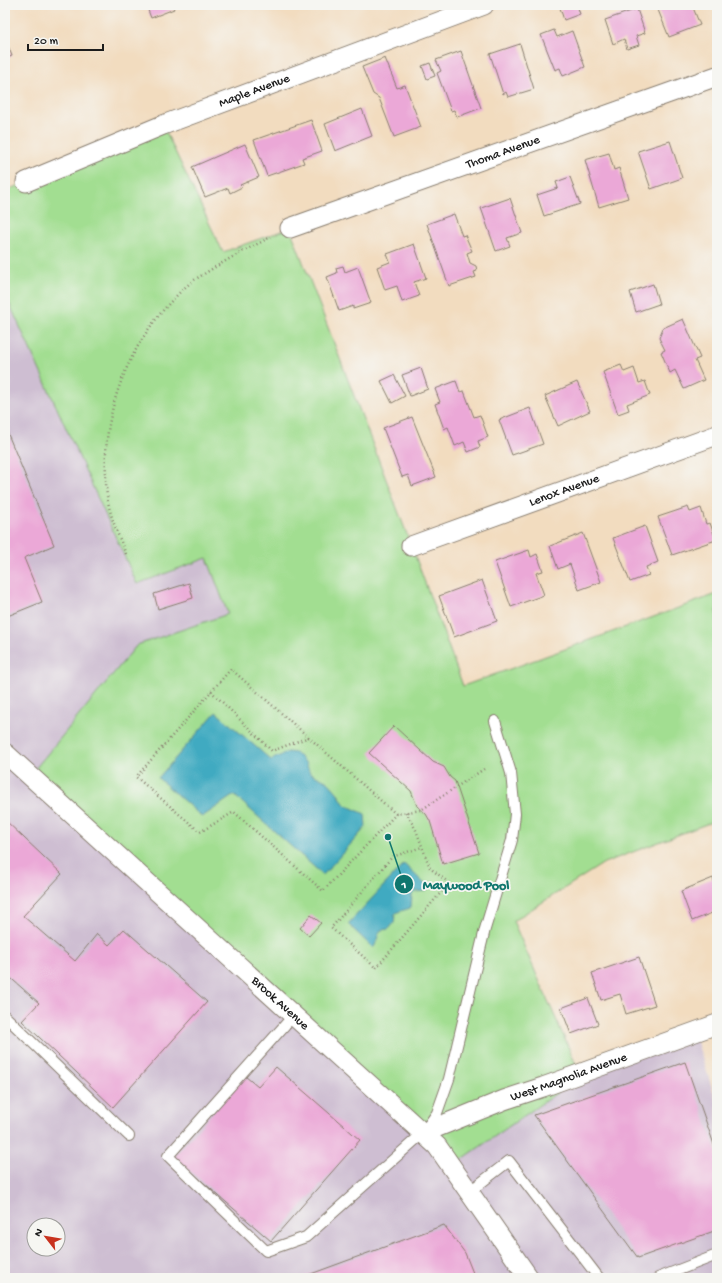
<svg xmlns="http://www.w3.org/2000/svg" width="722" height="1283" font-family="'Gochi Hand',sans-serif">
<style>
.industrial{fill:#cebed2;fill-rule:evenodd}
.green{fill:#a2de91;stroke:#5f7d56}
.water{fill:#41aac1;stroke:#2e636e}
.building{fill:#eba8d7}
.lines{fill:none;stroke-linecap:round;stroke-linejoin:round}
.service-casing{stroke:#877c6e;stroke-width:12}
.minor-casing{stroke:#877c6e;stroke-width:21}
.path{stroke:#877c6e;stroke-width:2.5;stroke-dasharray:1 3;stroke-linecap:butt}
.service{stroke:#fff;stroke-width:10}
.minor{stroke:#fff;stroke-width:19}
.labels{text-anchor:middle;dominant-baseline:central;stroke-width:3.5;stroke-linejoin:round;paint-order:stroke}
.street-label{font-size:13px;fill:#1c1c1c;stroke:#f6f6f2}
.leader{fill:none;stroke:#0f766e;stroke-width:1.5}
.callout-dot{fill:#0f766e;stroke:#f6f6f2;stroke-width:1.5}
.mark-label{font-size:12px;text-anchor:middle;font-weight:bold;fill:#fff}
.callout-label{font-size:14px;text-anchor:middle;font-weight:bold;fill:#0f766e;stroke:#f6f6f2;stroke-width:3.5;stroke-linejoin:round;paint-order:stroke}
</style>
<rect width="100%" height="100%" fill="#f6f6f2"/>
<filter id="ink" filterUnits="userSpaceOnUse"><feTurbulence type="fractalNoise" baseFrequency=".025" numOctaves="2"/><feDisplacementMap in="SourceGraphic" scale="8" xChannelSelector="R" yChannelSelector="G"/><feConvolveMatrix kernelMatrix="1 2 1 2 8 2 1 2 1" color-interpolation-filters="sRGB"/></filter>
<filter id="wash" filterUnits="userSpaceOnUse"><feTurbulence type="fractalNoise" baseFrequency=".012" numOctaves="4" result="noise"/><feDisplacementMap in="SourceGraphic" scale="16" xChannelSelector="R" yChannelSelector="G"/><feGaussianBlur stdDeviation="0.9" result="paint"/><feColorMatrix in="noise" values="0 0 0 0 0 0 0 0 0 0 0 0 0 0 0 0 0 1.4 0 .05"/><feComposite in="paint" operator="in"/></filter>
<g filter="url(#wash)">
<rect width="100%" height="100%" fill="#f2dcbf"/>
<!-- industrial -->
<path class="industrial" d="M 5,294 L 137,584 L 207,558 L 228,615 L 137,645 L 581,1076 L 694,1033 L 717,1103 L 717,1278 L 5,1278 ZM 34,1225 L 58,1225 L 58,1249 L 34,1249 Z"/>
<!-- green -->
<path class="green" d="M 163,126 L 223,252 L 290,228 L 413,550 L 463,686 L 717,594 L 717,820 L 604,863 L 513,921 L 581,1076 L 451,1167 L 30,775 L 137,645 L 228,614 L 207,558 L 137,584 L 5,294 L 5,191 Z"/>
<!-- water -->
<path class="water" d="M 216,712 L 271,760 L 288,752 L 296,753 L 306,763 L 310,773 L 328,782 L 337,792 L 345,805 L 365,814 L 366,827 L 323,875 L 234,795 L 202,817 L 158,778 Z
M 404,864 L 429,888 L 425,891 L 415,892 L 412,895 L 411,907 C 406,911 401,909 395,914 L 394,923 L 389,929 L 381,930 C 376,936 379,941 373,948 L 348,924 Z"/>
<g id="blocks">
<!-- building -->
<path class="building" d="M 146,5 L 172,5 L 174,9 L 151,18 Z
M 559,5 L 577,5 L 580,14 L 564,20 Z
M 656,5 L 692,5 L 700,25 L 669,37 Z
M 637,9 L 645,33 L 636,36 L 639,45 L 627,49 L 624,39 L 613,44 L 605,20 Z
M 554,30 L 557,37 L 572,31 L 585,67 L 563,76 L 560,68 L 555,70 L 541,35 Z
M 5,38 L 12,56 L 5,59 Z
M 520,44 L 534,89 L 508,97 L 506,92 L 503,94 L 490,54 Z
M 461,51 L 481,108 L 457,117 L 454,110 L 451,111 L 437,73 L 441,71 L 436,60 Z
M 385,58 L 397,88 L 405,85 L 421,127 L 394,137 L 379,98 L 373,94 L 362,67 Z
M 430,63 L 435,76 L 427,79 L 422,66 Z
M 362,109 L 372,136 L 335,151 L 325,124 Z
M 311,120 L 322,151 L 302,158 L 304,163 L 267,176 L 254,140 Z
M 670,141 L 682,178 L 651,189 L 638,151 Z
M 245,144 L 259,177 L 240,185 L 242,187 L 230,193 L 228,188 L 205,197 L 192,167 Z
M 609,153 L 614,170 L 619,168 L 628,198 L 599,207 L 585,160 Z
M 570,177 L 580,204 L 544,216 L 537,195 L 558,188 L 556,182 Z
M 510,198 L 522,233 L 507,238 L 510,246 L 496,251 L 481,208 Z
M 454,214 L 462,236 L 465,235 L 472,251 L 467,253 L 470,263 L 476,266 L 477,271 L 474,272 L 476,277 L 449,286 L 427,224 Z
M 414,244 L 426,278 L 414,282 L 419,296 L 402,302 L 397,286 L 385,290 L 377,267 L 390,262 L 387,254 Z
M 343,266 L 345,272 L 358,267 L 371,303 L 353,309 L 353,306 L 339,311 L 327,277 L 337,273 L 336,268 Z
M 653,284 L 659,304 L 636,312 L 630,292 Z
M 683,319 L 700,358 L 695,360 L 704,380 L 684,389 L 675,370 L 670,373 L 661,352 L 665,350 L 659,338 L 663,328 Z
M 621,365 L 624,372 L 634,368 L 639,383 L 645,381 L 650,395 L 627,404 L 629,410 L 618,414 L 603,372 Z
M 421,368 L 428,389 L 410,396 L 402,375 Z
M 394,375 L 405,396 L 392,403 L 381,381 Z
M 456,381 L 460,392 L 464,391 L 474,417 L 480,415 L 488,437 L 478,441 L 480,447 L 468,452 L 464,442 L 455,446 L 448,427 L 444,429 L 435,404 L 440,402 L 435,389 Z
M 577,382 L 590,411 L 558,426 L 545,396 Z
M 530,408 L 543,444 L 512,455 L 499,420 Z
M 412,417 L 436,477 L 412,486 L 408,475 L 402,477 L 383,428 Z
M 5,427 L 54,545 L 24,558 L 42,602 L 5,617 Z
M 688,507 L 690,512 L 701,508 L 706,524 L 710,523 L 716,540 L 672,555 L 658,517 Z
M 645,526 L 658,562 L 646,567 L 649,575 L 630,582 L 613,538 Z
M 583,533 L 601,582 L 579,590 L 570,564 L 558,569 L 550,546 Z
M 529,550 L 531,557 L 537,554 L 543,571 L 536,573 L 544,595 L 511,607 L 495,562 Z
M 482,580 L 497,621 L 454,637 L 439,596 Z
M 189,583 L 193,598 L 158,609 L 154,594 Z
M 394,726 L 433,762 L 444,767 L 450,777 L 455,781 L 479,853 L 443,864 L 430,821 L 426,814 L 417,806 L 411,791 L 369,753 Z
M 5,820 L 62,874 L 23,916 L 75,961 L 97,934 L 109,945 L 124,929 L 207,1002 L 113,1107 L 22,1021 L 39,1003 L 5,973 Z
M 713,878 L 717,889 L 717,911 L 692,921 L 681,891 Z
M 311,915 L 321,923 L 309,936 L 300,928 Z
M 639,957 L 655,1005 L 626,1014 L 620,994 L 601,1000 L 592,973 Z
M 588,998 L 598,1024 L 571,1034 L 561,1008 Z
M 685,1062 L 717,1153 L 717,1230 L 638,1258 L 534,1115 Z
M 276,1067 L 360,1140 L 271,1241 L 174,1157 L 245,1076 L 258,1087 Z
M 444,1225 L 465,1253 L 475,1278 L 300,1278 Z"/>
</g>
</g>
<g filter="url(#ink)">
<use href="#blocks" fill-opacity="0" stroke="#877c6e" stroke-width="1"/>
<g class="lines">
<!-- service casing -->
<g class="service-casing">
<path id="service" d="M 5,1016 L 129,1136
M 293,1016 L 168,1156 L 266,1251 L 306,1237 L 423,1133 L 437,1113 L 449,1079 L 485,929 L 512,840 L 515,814 L 511,773 L 495,721
M 469,1192 L 509,1161 L 599,1278
M 658,1278 L 717,1255"/>
</g>
<!-- minor casing -->
<g class="minor-casing">
<g id="minor">
<path id="s1" d="M 26,182 L 163,125 L 484,5"/>
<path id="s2" d="M 290,228 L 717,76"/>
<path id="s3" d="M 411,546 L 717,435"/>
<path id="s4" d="M 5,753 L 437,1146 L 529,1278"/>
<path id="s5" d="M 423,1133 L 504,1100 L 543,1087 L 717,1024"/>
</g>
</g>
<!-- path -->
<path class="path" d="M 126,554 C 118,535 110,516 107,496 C 106,489 106,482 106,475 C 102,403 135,331 189,284 C 195,279 201,276 207,272 C 228,259 249,248 271,237
M 211,691 L 272,751 L 309,737
M 406,812 L 416,830 L 430,868 L 449,883 L 376,968 L 331,928 L 392,857 L 422,847
M 396,814 L 231,669 L 136,777 L 200,832 L 234,812 L 323,891 L 396,814 L 421,810 L 484,769"/>
<!-- service -->
<use href="#service" class="service"/>
<!-- minor -->
<use href="#minor" class="minor"/>
</g>
</g>
<g class="labels">
<!-- street labels -->
<g class="street-label">
<text stroke="none"><textPath href="#s1" startOffset="246">Maple Avenue</textPath></text>
<text stroke="none"><textPath href="#s2" startOffset="226">Thoma Avenue</textPath></text>
<text stroke="none"><textPath href="#s3" startOffset="163">Lenox Avenue</textPath></text>
<text stroke="none"><textPath href="#s4" startOffset="372">Brook Avenue</textPath></text>
<text stroke="none"><textPath href="#s5" startOffset="156">West Magnolia Avenue</textPath></text>
</g>
</g>
<!-- callouts -->
<path class="leader" d="M388 837L404 884"/>
<g class="callout-dot">
<circle cx="388" cy="837" r="4"/>
<circle cx="404" cy="884" r="10"/>
</g>
<g class="mark-label">
<text x="404" y="888">1</text>
</g>
<g class="callout-label">
<text x="466" y="889">Maywood Pool</text>
</g>
<!-- margin -->
<rect width="722" height="1283" fill="none" stroke="#f6f6f2" stroke-width="20"/>
<!-- north arrow -->
<g transform="translate(46 1237) rotate(301)"><circle r="19" fill="#f6f6f2" stroke="#9f9f9c"/>
<path d="M0-3L7 15L0 10L-7 15Z" fill="#c8321e"/>
<text y="-6" font-size="11" font-weight="bold" text-anchor="middle" fill="#1c1c1c">N</text>
</g>
<!-- scale -->
<path d="M28 44v6h75v-6" fill="none" stroke="#1c1c1c" stroke-width="2"/>
<text x="34" y="44" font-size="12" fill="#1c1c1c" stroke="#f6f6f2" stroke-width="3" paint-order="stroke">20 m</text>
</svg>
